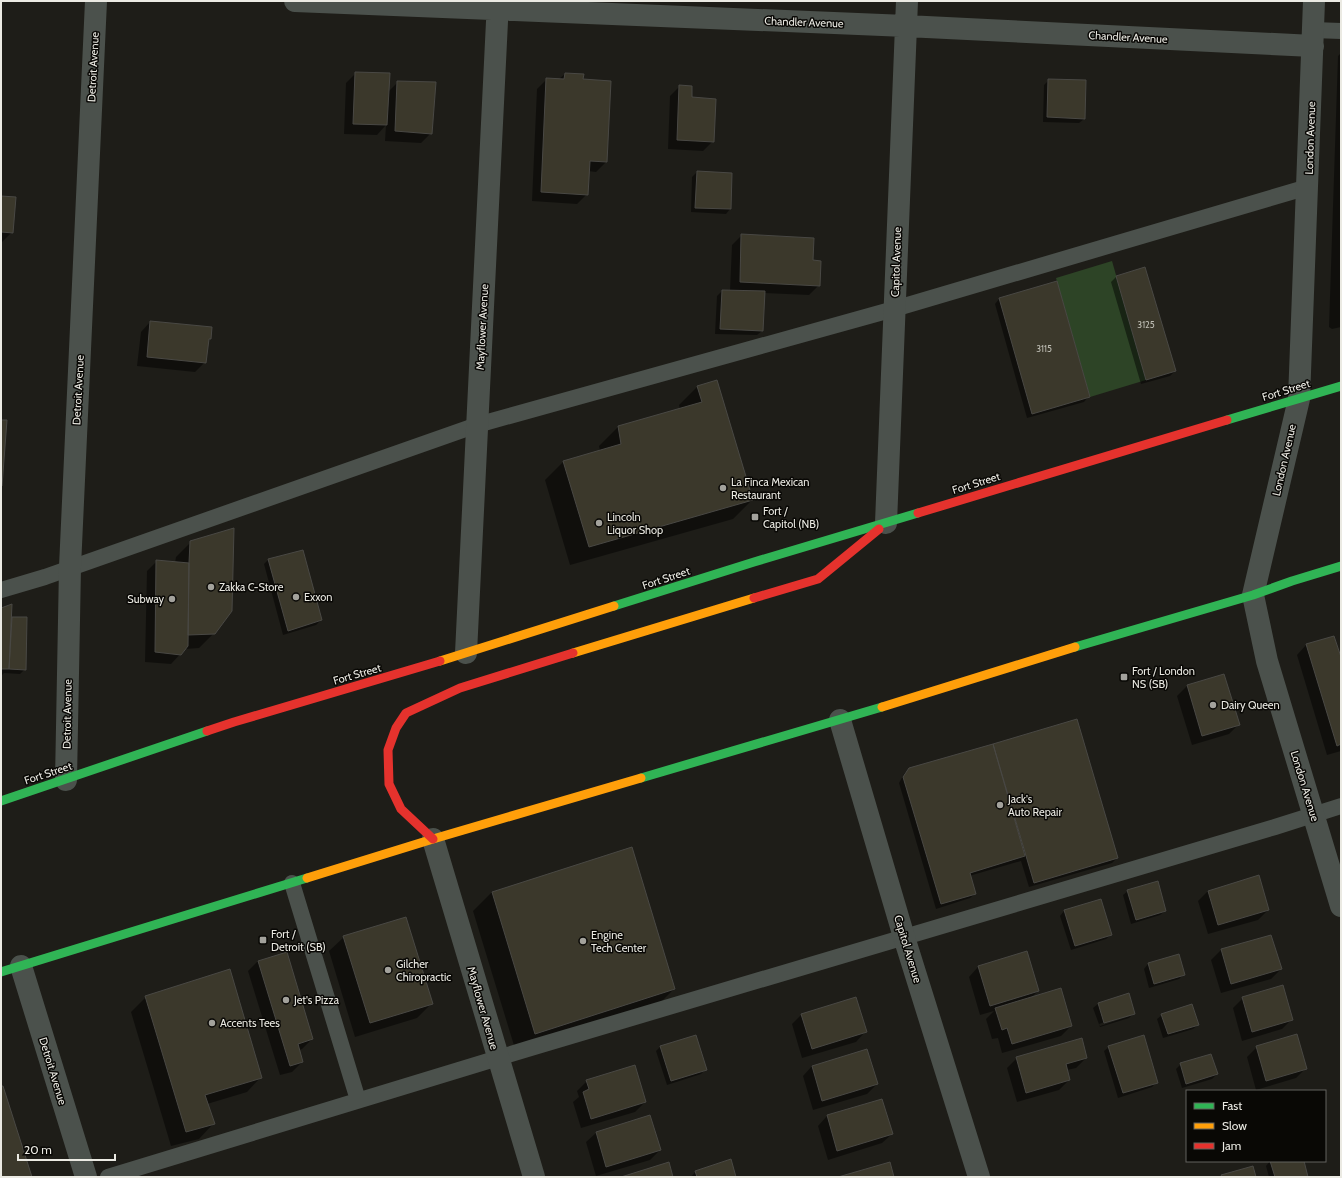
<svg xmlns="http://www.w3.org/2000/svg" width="1342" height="1178" font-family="Cabin,sans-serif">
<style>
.green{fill:#2d4426}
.shadow{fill:#0007;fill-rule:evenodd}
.building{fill:#3b382b;stroke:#494844}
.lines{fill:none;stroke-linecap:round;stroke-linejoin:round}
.lane{stroke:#4b514c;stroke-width:16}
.street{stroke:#4b514c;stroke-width:22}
.fast{stroke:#30b455;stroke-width:9}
.slow{stroke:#ff9f0a;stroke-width:9}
.jam{stroke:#e5322d;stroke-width:9}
.poi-dot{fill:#a3a29c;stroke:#090805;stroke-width:1.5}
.labels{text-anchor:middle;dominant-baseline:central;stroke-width:3;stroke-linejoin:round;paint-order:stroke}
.number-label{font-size:9px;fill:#bfbeb5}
.street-label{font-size:11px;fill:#ebeae3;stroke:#090805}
.poi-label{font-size:11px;fill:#ebeae3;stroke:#090805;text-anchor:start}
</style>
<rect width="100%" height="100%" fill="#1e1d18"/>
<!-- green -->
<path class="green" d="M 1112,261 L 1146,380 L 1090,397 L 1056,278 Z"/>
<!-- shadow -->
<path class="shadow" d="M 1341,53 L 1341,327 L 1332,329 L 1329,327 L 1338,56 Z
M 356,73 L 388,92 L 398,82 L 431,133 L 421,143 L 385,141 L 386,125 L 377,135 L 344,134 L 346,83 Z
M 565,74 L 582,80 L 610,82 L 606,162 L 596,172 L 588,171 L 587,194 L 577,204 L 532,201 L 537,89 L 547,79 L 559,79 Z
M 1049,80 L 1084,119 L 1079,123 L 1043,122 L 1044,85 Z
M 680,86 L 691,98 L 713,141 L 703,151 L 668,149 L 670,96 Z
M 697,172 L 730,209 L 726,214 L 691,212 L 692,177 Z
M 1,197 L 12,232 L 2,242 L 1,242 Z
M 742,235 L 812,261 L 819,285 L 809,295 L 764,293 L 762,331 L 757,335 L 715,334 L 717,296 L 722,291 L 730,291 L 732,245 Z
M 1144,268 L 1175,371 L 1170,376 L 1141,384 L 1111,282 L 1116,277 Z
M 1056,283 L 1088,397 L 1084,402 L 1027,418 L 995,304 L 999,299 Z
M 150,322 L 211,328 L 210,339 L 207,342 L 205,362 L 195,372 L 137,366 L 141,332 Z
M 698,386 L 752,500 L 733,519 L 570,565 L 545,480 L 564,461 L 600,451 L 599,446 L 618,427 L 680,409 L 679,405 Z
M 191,542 L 214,633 L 199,648 L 185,649 L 171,664 L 145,662 L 147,571 L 157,561 L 175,563 L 176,557 Z
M 268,560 L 321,620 L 316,625 L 283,635 L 264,564 Z
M 1,609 L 10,619 L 12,618 L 26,618 L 25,669 L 20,674 L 4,673 L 1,676 Z
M 1306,645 L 1341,661 L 1341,751 L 1327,755 L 1297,655 Z
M 1224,675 L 1239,724 L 1229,734 L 1192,745 L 1177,696 L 1187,686 Z
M 1076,720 L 1117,858 L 1112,863 L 1029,887 L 1021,861 L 969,876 L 975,894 L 970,898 L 936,909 L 899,783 L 904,774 L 909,769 Z
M 1128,891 L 1165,911 L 1160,915 L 1131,924 L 1123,895 Z
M 1208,891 L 1268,910 L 1258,920 L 1208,934 L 1198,901 Z
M 492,892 L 674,989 L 655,1008 L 516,1052 L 473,911 Z
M 1064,911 L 1111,935 L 1106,939 L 1071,950 L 1060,916 Z
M 1271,936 L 1281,969 L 1271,979 L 1221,993 L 1211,960 L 1221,950 Z
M 344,937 L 432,1003 L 417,1018 L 355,1037 L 329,951 Z
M 258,961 L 312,1039 L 302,1049 L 299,1050 L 302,1062 L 292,1072 L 280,1075 L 248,971 Z
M 1148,964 L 1184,974 L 1179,979 L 1149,988 L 1144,969 Z
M 978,967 L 1038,991 L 1030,999 L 1071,1026 L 1061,1036 L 1002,1053 L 998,1038 L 992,1039 L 986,1019 L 994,1011 L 980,1015 L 969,977 Z
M 1128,994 L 1134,1013 L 1129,1018 L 1100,1027 L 1093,1008 L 1098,1004 ZM 1130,1014 L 1130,1016 L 1100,1026 L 1099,1024 Z
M 146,997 L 261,1077 L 247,1092 L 207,1104 L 213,1124 L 199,1139 L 171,1146 L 131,1012 Z
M 1243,998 L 1292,1019 L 1282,1029 L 1242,1041 L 1233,1008 Z
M 802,1014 L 865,1032 L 856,1042 L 802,1058 L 792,1024 Z
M 1162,1015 L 1198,1025 L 1193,1029 L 1163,1038 L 1157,1019 Z
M 661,1046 L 706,1069 L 701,1074 L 667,1085 L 656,1051 Z
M 1109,1047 L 1156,1083 L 1152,1087 L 1118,1098 L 1104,1051 Z
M 1257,1047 L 1306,1068 L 1296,1078 L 1256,1090 L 1247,1057 Z
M 1017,1058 L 1086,1058 L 1076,1068 L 1067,1070 L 1069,1080 L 1059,1090 L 1017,1102 L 1007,1068 Z
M 1181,1064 L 1217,1074 L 1212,1079 L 1182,1088 L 1176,1069 Z
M 812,1066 L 877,1084 L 867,1094 L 813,1110 L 803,1076 Z
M 587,1081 L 645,1102 L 635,1112 L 581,1128 L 573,1102 L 579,1097 L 577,1091 Z
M 827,1116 L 892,1134 L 882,1143 L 828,1160 L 818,1126 Z
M 596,1133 L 660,1150 L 650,1160 L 596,1176 L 586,1142 Z
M 1270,1161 L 1303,1161 L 1307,1177 L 1269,1177 L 1266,1166 Z
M 696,1171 L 735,1177 L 691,1177 Z"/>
<!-- building -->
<path class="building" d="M 355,72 L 390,73 L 387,125 L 353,124 Z
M 565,73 L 584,74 L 583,79 L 611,81 L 607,162 L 590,161 L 588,195 L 541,192 L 546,78 L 564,79 Z
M 1048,79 L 1086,80 L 1085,119 L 1047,117 Z
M 397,81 L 436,82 L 432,134 L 395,131 Z
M 679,85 L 692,86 L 692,97 L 716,99 L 714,142 L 677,140 Z
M 697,171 L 732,173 L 731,209 L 695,208 Z
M 1,196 L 16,197 L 13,233 L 1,232 Z
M 741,234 L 814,238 L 813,260 L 821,261 L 820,286 L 740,282 Z
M 1145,267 L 1176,371 L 1146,380 L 1116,276 Z
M 1057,281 L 1090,397 L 1032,414 L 999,298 Z
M 722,290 L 765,291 L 763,331 L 720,329 Z
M 150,321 L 212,327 L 211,339 L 209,339 L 206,363 L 147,357 Z
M 717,380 L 753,500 L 589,547 L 563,461 L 621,444 L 618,426 L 702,402 L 697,386 Z
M 1,420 L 7,420 L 2,486 L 1,486 Z
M 234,528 L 232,611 L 215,634 L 188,635 L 189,563 L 190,541 Z
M 303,550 L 322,620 L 288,631 L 268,559 Z
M 156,560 L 189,563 L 188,646 L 181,655 L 155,652 Z
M 12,604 L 9,669 L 1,669 L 1,608 Z
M 12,617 L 27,617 L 26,670 L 9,669 Z
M 1334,636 L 1341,657 L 1341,744 L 1337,746 L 1306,644 Z
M 1224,674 L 1240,725 L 1202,736 L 1187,685 Z
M 1077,719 L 1118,858 L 1034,883 L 993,744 Z
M 993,744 L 1025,856 L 970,873 L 976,894 L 941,904 L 903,777 L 909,768 Z
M 632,847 L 675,989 L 535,1034 L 492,892 Z
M 1259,875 L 1269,910 L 1218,925 L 1208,891 Z
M 1158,881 L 1166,911 L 1136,920 L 1127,890 Z
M 1101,899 L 1112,935 L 1075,946 L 1064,910 Z
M 406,917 L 433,1004 L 370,1023 L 343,936 Z
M 1271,935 L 1282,969 L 1231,984 L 1221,949 Z
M 1027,951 L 1039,991 L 990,1006 L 978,966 Z
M 287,952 L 313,1039 L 298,1044 L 303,1062 L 290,1066 L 258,961 Z
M 1179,954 L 1185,975 L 1154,984 L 1148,963 Z
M 230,969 L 262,1078 L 205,1095 L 215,1124 L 186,1132 L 145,996 Z
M 1283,985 L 1293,1020 L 1252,1032 L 1242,997 Z
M 1061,988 L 1072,1026 L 1012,1044 L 1007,1028 L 1002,1030 L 995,1008 Z
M 1129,993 L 1135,1014 L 1104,1023 L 1098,1003 Z
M 856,997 L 867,1032 L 812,1049 L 801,1014 Z
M 1192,1004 L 1199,1025 L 1168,1034 L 1161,1014 Z
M 1297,1034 L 1307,1069 L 1266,1081 L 1256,1046 Z
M 696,1035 L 707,1070 L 671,1081 L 660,1046 Z
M 1144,1035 L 1158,1083 L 1123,1093 L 1108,1046 Z
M 1082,1038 L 1087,1058 L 1066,1064 L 1070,1080 L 1026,1093 L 1016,1057 Z
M 867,1049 L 878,1084 L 822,1101 L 812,1066 Z
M 1211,1054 L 1218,1074 L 1186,1084 L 1180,1063 Z
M 635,1065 L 646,1102 L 591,1119 L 583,1092 L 589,1089 L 586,1080 Z
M 1,1086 L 3,1086 L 32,1177 L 1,1177 Z
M 882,1099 L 893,1134 L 837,1151 L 827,1115 Z
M 650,1115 L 661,1150 L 606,1167 L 596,1132 Z
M 731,1159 L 736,1177 L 697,1177 L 695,1171 Z
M 1270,1161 L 1304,1161 L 1308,1177 L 1275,1177 Z
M 669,1162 L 673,1177 L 621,1177 Z
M 890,1162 L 894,1177 L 838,1177 Z
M 1253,1166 L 1256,1177 L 1222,1177 L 1221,1175 Z"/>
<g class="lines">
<!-- lane -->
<path class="lane" d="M 1313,30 L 1341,31
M 1,590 L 45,577 L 477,425 L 894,309 L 1308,187
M 292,883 L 358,1100
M 108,1177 L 534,1047 L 1275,827 L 1341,806"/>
<!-- street -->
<path class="street" d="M 295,1 L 906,26 L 1313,46
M 1314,1 L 1299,399 L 1253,595 L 1267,661 L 1341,906
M 886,523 L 907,1
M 466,653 L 498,1
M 840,720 L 904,937 L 979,1177
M 66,780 L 70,567 L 96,1
M 433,839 L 534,1177
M 21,966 L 86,1177"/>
<!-- fast -->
<path class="fast" d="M 1227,420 L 1341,386
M 614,606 L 754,562 L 918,513
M 1075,647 L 1253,595 L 1292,581 L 1341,566
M 641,778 L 882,707
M 1,801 L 207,731
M 1,972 L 307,878"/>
<!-- slow -->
<path class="slow" d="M 573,653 L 754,598
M 440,661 L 614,606
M 882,707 L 1075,647
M 307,878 L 433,839 L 641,778"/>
<!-- jam -->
<path class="jam" d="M 918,513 L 1227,420
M 754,598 L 818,579 L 879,529
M 207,731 L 234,722 L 440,661
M 433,839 L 401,809 L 389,784 L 388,750 L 396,728 L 406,713 L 460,688 L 573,653"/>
</g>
<!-- markers -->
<g class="poi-dot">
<circle cx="723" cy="488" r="4"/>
<rect x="751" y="513" width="8" height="8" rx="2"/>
<circle cx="599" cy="523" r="4"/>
<circle cx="211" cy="587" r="4"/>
<circle cx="296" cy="597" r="4"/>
<circle cx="172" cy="599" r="4"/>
<rect x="1120" y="673" width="8" height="8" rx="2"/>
<circle cx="1213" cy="705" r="4"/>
<circle cx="1000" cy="805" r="4"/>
<rect x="259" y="936" width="8" height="8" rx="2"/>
<circle cx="583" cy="941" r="4"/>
<circle cx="388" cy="970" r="4"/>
<circle cx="286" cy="1000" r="4"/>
<circle cx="212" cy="1023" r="4"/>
</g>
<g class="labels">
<!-- number labels -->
<g class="number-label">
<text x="1146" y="324">3125</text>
<text x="1044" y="348">3115</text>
</g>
<!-- street labels -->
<g class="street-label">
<text transform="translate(804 22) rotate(2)">Chandler Avenue</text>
<text transform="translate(1128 37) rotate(3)">Chandler Avenue</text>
<text transform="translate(93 67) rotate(-87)">Detroit Avenue</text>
<text transform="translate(1310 138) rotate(-88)">London Avenue</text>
<text transform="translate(896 262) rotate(-88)">Capitol Avenue</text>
<text transform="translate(482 327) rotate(-87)">Mayflower Avenue</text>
<text transform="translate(78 390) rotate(-87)">Detroit Avenue</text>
<text transform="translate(1286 390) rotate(-17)">Fort Street</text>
<text transform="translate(1284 460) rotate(-77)">London Avenue</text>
<text transform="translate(976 483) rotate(-17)">Fort Street</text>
<text transform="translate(666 578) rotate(-18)">Fort Street</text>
<text transform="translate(357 674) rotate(-16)">Fort Street</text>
<text transform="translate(67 714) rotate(-89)">Detroit Avenue</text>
<text transform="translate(48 773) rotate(-18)">Fort Street</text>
<text transform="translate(1305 786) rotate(73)">London Avenue</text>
<text transform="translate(908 949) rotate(73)">Capitol Avenue</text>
<text transform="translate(483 1008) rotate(74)">Mayflower Avenue</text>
<text transform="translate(53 1071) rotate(73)">Detroit Avenue</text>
</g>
<!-- poi labels -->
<g class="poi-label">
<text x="731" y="482">La Finca Mexican<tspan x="731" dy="13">Restaurant</tspan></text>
<text x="763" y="511">Fort /<tspan x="763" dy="13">Capitol (NB)</tspan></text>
<text x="607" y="517">Lincoln<tspan x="607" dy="13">Liquor Shop</tspan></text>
<text x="219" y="587">Zakka C-Store</text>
<text x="304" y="597">Exxon</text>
<text x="164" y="599" text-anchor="end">Subway</text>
<text x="1132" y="671">Fort / London<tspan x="1132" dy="13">NS (SB)</tspan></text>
<text x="1221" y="705">Dairy Queen</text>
<text x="1008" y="799">Jack's<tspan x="1008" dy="13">Auto Repair</tspan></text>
<text x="271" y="934">Fort /<tspan x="271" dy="13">Detroit (SB)</tspan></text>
<text x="591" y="935">Engine<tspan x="591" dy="13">Tech Center</tspan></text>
<text x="396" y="964">Gilcher<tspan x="396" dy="13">Chiropractic</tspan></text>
<text x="294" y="1000">Jet's Pizza</text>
<text x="220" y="1023">Accents Tees</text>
</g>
</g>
<!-- border -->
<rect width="1342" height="1178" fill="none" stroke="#ebeae3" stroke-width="4"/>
<!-- legend -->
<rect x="1186" y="1090" width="140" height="72" fill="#090805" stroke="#63625e"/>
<rect x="1194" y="1103" width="20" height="6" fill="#30b455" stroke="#63625e"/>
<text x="1222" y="1110" font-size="12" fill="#ebeae3">Fast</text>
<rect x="1194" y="1123" width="20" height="6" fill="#ff9f0a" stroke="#63625e"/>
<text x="1222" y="1130" font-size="12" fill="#ebeae3">Slow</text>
<rect x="1194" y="1143" width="20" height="6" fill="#e5322d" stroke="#63625e"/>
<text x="1222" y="1150" font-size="12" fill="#ebeae3">Jam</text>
<!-- scale -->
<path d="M18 1154v6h97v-6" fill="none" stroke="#ebeae3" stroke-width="2"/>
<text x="24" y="1154" font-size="12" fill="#ebeae3" stroke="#090805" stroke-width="3" paint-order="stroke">20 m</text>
</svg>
